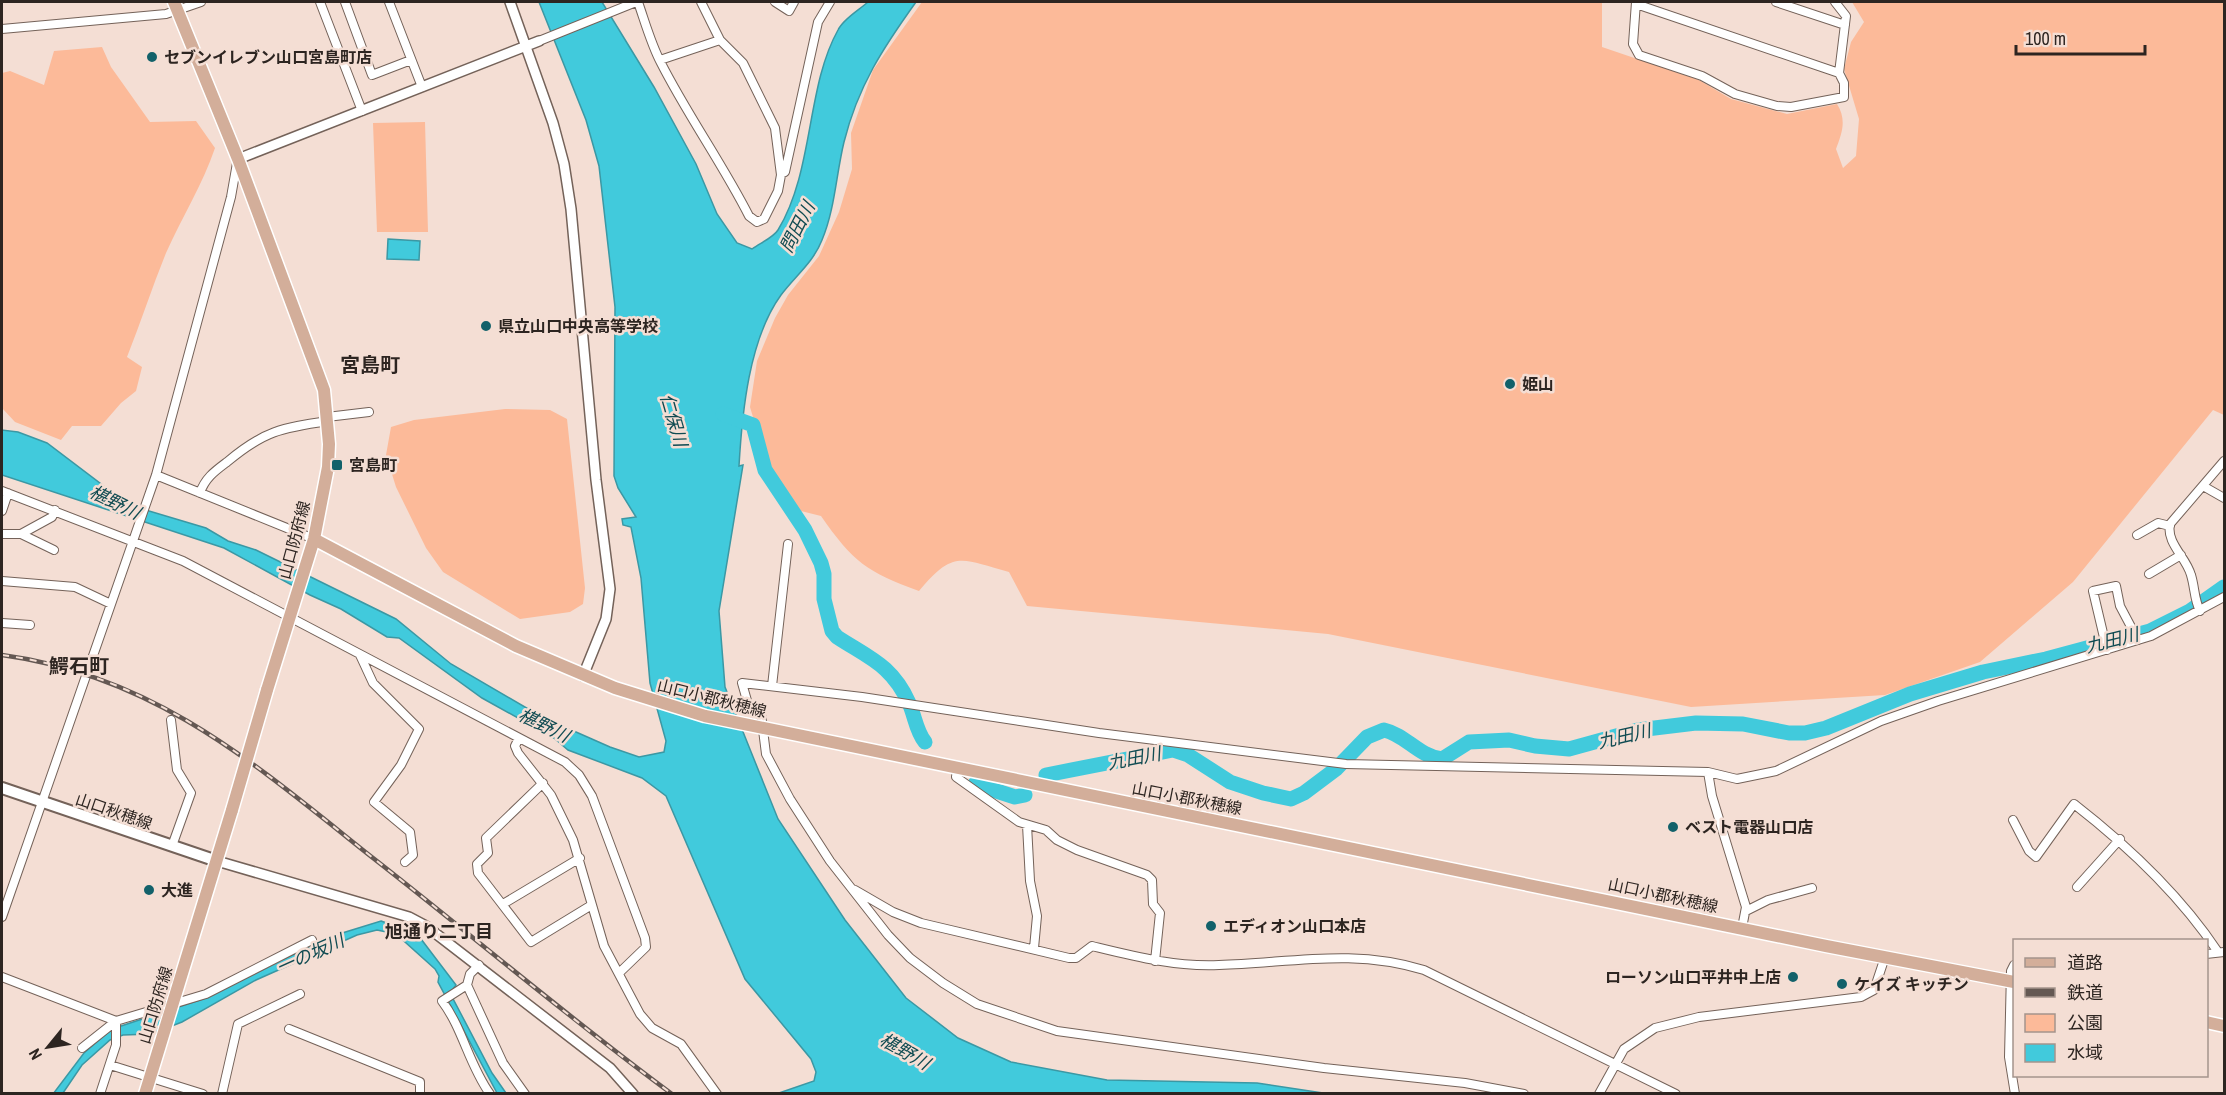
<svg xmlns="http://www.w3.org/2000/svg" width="2226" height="1095" font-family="'Archivo Narrow','Noto Sans JP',sans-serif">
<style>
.green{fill:#fcba99}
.water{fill:#41cadc;stroke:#3b98a4;stroke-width:1.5}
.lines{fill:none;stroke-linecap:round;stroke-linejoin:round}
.river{stroke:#41cadc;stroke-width:15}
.minor-casing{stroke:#746259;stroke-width:10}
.tertiary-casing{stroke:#746259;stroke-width:12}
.secondary-casing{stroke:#746259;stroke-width:14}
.primary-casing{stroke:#fff;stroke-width:15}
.minor{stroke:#fff;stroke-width:8}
.tertiary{stroke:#fff;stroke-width:9}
.secondary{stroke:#fff;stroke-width:10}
.primary{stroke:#d3ae9a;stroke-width:12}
.rail-casing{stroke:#645853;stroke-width:4.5}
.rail{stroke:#f4ded4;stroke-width:2;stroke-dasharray:7;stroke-linecap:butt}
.primary-bridge-casing{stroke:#fff;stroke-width:15;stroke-linecap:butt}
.primary-bridge{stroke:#d3ae9a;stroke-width:12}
.poi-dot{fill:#12616a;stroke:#f4ded4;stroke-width:2}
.labels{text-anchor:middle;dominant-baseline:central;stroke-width:5;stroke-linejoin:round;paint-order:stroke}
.poi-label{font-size:16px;font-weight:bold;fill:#2d2521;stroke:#f4ded4;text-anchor:start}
.street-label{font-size:16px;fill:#2d2521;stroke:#f4ded4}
.water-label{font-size:18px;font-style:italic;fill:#104b52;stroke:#f4ded4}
.neighbourhood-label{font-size:18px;font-weight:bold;fill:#2d2521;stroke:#f4ded4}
.quarter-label{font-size:20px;font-weight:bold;fill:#2d2521;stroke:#f4ded4}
</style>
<rect width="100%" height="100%" fill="#f4ded4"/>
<!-- green -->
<path class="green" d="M 922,2 L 1602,2 L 1602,47 L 1699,80 L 1731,99 L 1787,114 L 1837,104 C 1847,120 1842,133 1836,149 L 1843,168 L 1856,156 L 1859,119 L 1844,69 L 1851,42 L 1864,22 L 1852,2 L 2224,2 L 2224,415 L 2213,410 L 2073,582 L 1980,662 L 1885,695 L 1691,707 L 1328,634 L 1027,606 L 1009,572 C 961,559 954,549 919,591 C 867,572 853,562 821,516 L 801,511 L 769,471 L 750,407 L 757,361 L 775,318 L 788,295 L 819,256 L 839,212 L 852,169 L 851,133 L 873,70 Z
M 102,47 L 111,67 L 150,122 L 196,121 L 215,148 C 203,184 182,217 166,253 C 152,287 141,322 127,357 L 142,367 L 136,391 L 121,403 L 101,426 L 72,426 L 61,440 L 15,422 L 2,408 L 2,73 L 10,71 L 44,85 L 54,51 Z
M 425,122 L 428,232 L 377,232 L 373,123 Z
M 505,409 L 550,410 L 567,419 L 585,588 L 583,604 L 570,612 L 520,619 L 443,572 L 426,548 L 396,487 L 386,455 L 391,427 L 414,420 Z"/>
<!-- water -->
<path class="water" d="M 539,2 L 602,2 L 654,87 L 696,164 L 717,214 L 737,243 L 752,249 C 760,243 773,238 778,230 C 814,171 806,87 838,30 C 843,19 859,10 868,2 L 916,2 C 883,48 858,86 844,142 C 836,175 835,209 822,240 C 813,263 795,276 781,295 C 749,339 742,413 739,466 L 743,465 L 719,611 L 725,687 L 778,819 L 845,920 L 906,998 L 958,1038 L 1011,1062 L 1107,1080 L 1257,1083 L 1323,1093 L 779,1093 L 814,1081 L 816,1072 L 811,1059 L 745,979 L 666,796 L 642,778 L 568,750 L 554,738 L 482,698 L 399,638 L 387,637 L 341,609 L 310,595 L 224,548 L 2,475 L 2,430 L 18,432 L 47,443 L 129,505 L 206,528 L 228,541 L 256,550 L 396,619 L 451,664 L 542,717 L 610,747 L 639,757 L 664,752 L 666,741 L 650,683 L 641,578 L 631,527 L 623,525 L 622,519 L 636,517 L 618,488 L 614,476 L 615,307 L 599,166 L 586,120 Z
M 388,239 L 420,241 L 419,260 L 387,259 Z
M 381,921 L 406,930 L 416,941 L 421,939 L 456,985 L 450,993 L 492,1073 L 506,1093 L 497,1093 L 438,982 L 439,976 L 435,969 L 396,934 L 377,930 L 357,935 L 256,980 L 182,1022 L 151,1034 L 123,1035 L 110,1040 L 82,1065 L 63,1093 L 53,1094 L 84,1053 L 112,1029 L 206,998 L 257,971 L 339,934 Z"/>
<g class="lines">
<!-- river -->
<path class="river" d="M 723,414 L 753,425 L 765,470 L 805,530 L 821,563 L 824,574 L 824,599 L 832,631 L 837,637 C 869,658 892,665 909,703 C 915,716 916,731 925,742
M 1046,775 L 1173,750 L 1188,755 L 1230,782 L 1263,793 L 1291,799 L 1304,793 L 1336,769 L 1367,737 L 1384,730 C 1406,735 1418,756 1442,759 L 1469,742 L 1509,740 L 1535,746 L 1569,749 L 1638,730 L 1696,723 L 1743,724 L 1789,733 L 1805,733 L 1826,728 L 1910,694 L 1983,672 L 2046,659 L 2150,631 L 2190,611 L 2224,587
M 975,784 L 1015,797 L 1025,795"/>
<!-- minor casing -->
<g class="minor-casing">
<path id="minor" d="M 320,2 L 362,111
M 345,2 L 372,75 L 411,60
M 389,2 L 422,87
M 638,2 C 645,22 651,44 661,63 C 688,116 722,163 749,216 L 757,222 L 764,219 L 778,191 L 781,175 L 775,128 L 743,63 L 720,40 L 701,2
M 775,2 L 789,11 L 794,2
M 1636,2 L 1633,44 L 1639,55 L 1702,76 L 1735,94 L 1777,106 L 1791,107 L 1844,97 L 1844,83 L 1839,73 L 1846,16 L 1835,2
M 1776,2 L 1845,25
M 1636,4 L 1839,73
M 2,29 L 166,14 L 201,2
M 539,41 L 636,2
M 660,60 L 720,40
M 781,174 L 785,172 L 818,22 L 830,2
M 327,417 L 369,412
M 156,475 L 314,539
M 2203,486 L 2224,498
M 2,491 L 183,561 L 565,762 L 579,775 L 592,796 L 645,938 L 646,947 L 619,973
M 200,493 C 205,478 215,471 227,462 C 264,431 281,428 328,421
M 2,511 L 8,493
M 2,534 L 21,534 L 52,517 L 55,510
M 21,534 L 54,550
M 2137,535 L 2158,523 L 2170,526
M 2149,574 L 2181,555
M 2,581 L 75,587 L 111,604
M 2200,611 C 2194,599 2195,588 2191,575 C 2186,557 2166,543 2170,524 L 2224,461
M 2,623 L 30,625
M 2107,650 L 2093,591 L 2116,586 L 2120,606 L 2138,640
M 360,655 L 373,683 L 419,729 L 401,765 L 374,802 L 410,832 L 413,855 L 405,862
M 772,686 L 788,544
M 171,720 L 177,770 L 191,793 L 172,846
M 518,740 L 515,746 L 518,753 L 551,795 L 573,840 L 604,946 L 640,1014 L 652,1028 L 681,1044 L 717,1094
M 957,768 L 956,777 L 1019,822 L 1046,830 L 1057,840 L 1077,850 L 1147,875 L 1152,880 L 1153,904 L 1160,913 L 1155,961
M 1708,772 L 1712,796 L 1746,907 L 1742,928
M 543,783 L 486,838 L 488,853 L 477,864 L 478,873 L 531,942 L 590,906
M 2013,820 L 2029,851 L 2036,857 L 2074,804 C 2128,846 2180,895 2218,952
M 1027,825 L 1030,881 L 1037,916 L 1034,948
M 2077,887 L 2120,839
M 855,890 L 893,912 L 921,923 L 1069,958 L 1076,958 L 1092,946 C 1133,956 1175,967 1219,965 C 1291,963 1352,948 1424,970 L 1676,1094
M 503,904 L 580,858
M 1746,911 L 1768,900 L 1812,888
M 2,917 L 156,475 L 231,197 L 237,163
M 2206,954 L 2224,952
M 479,965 L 470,974 L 467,985 L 442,1001 C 463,1029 469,1065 490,1094
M 2014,965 L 2011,971 L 2009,1057 L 2015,1094
M 2,977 L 116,1021
M 467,985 L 503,1063 L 525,1094
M 289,1029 L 420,1082 L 420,1094
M 82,1048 L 116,1021 L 206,994 L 312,940
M 110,1065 L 203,1094
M 100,1094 L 116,1045 L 116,1021
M 222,1094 L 238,1024 L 300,994
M 1524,1094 L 1465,1083 L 1324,1068 L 1057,1031 L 977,1004 L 943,983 L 910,958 L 888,935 L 830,861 L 790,799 L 766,754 L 761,714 L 748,704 L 742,683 L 862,697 L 1099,733 L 1346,764 L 1708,772 L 1737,779 L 1776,771 L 1881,721 L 1938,701 L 2151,636 L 2224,597
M 1599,1094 L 1624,1049 L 1655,1028 L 1699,1017 L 1861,997 L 1874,990 L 1885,957"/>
</g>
<!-- tertiary casing -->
<g class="tertiary-casing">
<path id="tertiary" d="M 510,2 L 553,123 L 564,164 L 571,209 L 596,480 L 610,589 L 606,619 L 583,676
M 238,159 L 539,41
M 217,861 L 409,917 L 426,926 L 610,1068 L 633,1094"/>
</g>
<!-- secondary casing -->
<g class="secondary-casing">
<path id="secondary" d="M 2,788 L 217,861"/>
</g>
<!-- primary casing -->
<g class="primary-casing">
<path id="primary" d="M 174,2 L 238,159 L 324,390 L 329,444 L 328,467 L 314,539 L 267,690
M 314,539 L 516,646 L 615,688 L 705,716 L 1826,946 L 2014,982
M 2206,1022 L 2224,1026
M 145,1094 L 232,810"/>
</g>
<!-- minor -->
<use href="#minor" class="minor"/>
<!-- tertiary -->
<use href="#tertiary" class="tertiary"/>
<!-- secondary -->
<use href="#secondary" class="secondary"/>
<!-- primary -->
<use href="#primary" class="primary"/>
<!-- rail casing -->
<g class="rail-casing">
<path id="rail" d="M 2,655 C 156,676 256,765 373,858 C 473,936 570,1019 672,1094"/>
</g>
<!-- rail -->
<use href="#rail" class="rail"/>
<!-- primary-bridge casing -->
<g class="primary-bridge-casing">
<path id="primary-bridge" d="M 232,810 L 267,690"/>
</g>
<!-- primary-bridge -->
<use href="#primary-bridge" class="primary-bridge"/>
</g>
<!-- markers -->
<g class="poi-dot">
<circle cx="152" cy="57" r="6"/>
<circle cx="486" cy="326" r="6"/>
<circle cx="1510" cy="384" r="6"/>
<rect x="331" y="459" width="12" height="12" rx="3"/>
<circle cx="1673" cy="827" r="6"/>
<circle cx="149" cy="890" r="6"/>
<circle cx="1211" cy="926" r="6"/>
<circle cx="1793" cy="977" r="6"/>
<circle cx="1842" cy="984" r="6"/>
</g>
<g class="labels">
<!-- poi labels -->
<g class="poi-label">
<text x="164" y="57">セブンイレブン山口宮島町店</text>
<text x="498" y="326">県立山口中央高等学校</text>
<text x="1522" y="384">姫山</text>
<text x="349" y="465">宮島町</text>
<text x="1685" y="827">ベスト電器山口店</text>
<text x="161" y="890">大進</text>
<text x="1223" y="926">エディオン山口本店</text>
<text x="1781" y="977" text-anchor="end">ローソン山口平井中上店</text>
<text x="1854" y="984">ケイズ キッチン</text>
</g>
<!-- street labels -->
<g class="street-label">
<text transform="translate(294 540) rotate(-75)">山口防府線</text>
<text transform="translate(712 698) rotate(14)">山口小郡秋穂線</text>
<text transform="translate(1187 798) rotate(11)">山口小郡秋穂線</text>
<text transform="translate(114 811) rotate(19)">山口秋穂線</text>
<text transform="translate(1663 895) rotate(12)">山口小郡秋穂線</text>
<text transform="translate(155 1005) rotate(-73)">山口防府線</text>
</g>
<!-- water labels -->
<g class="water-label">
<text transform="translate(797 227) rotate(-63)">問田川</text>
<text transform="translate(674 420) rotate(74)">仁保川</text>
<text transform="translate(115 502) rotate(26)">椹野川</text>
<text transform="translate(2112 640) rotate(-14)">九田川</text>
<text transform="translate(544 725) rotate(26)">椹野川</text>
<text transform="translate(1624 736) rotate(-13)">九田川</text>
<text transform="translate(1134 758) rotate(-11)">九田川</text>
<text transform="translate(310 954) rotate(-24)">一の坂川</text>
<text transform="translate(905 1051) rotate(30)">椹野川</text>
</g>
<!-- neighbourhood labels -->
<g class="neighbourhood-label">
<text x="439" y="931">旭通り二丁目</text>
</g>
<!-- quarter labels -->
<g class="quarter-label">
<text x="370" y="364">宮島町</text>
<text x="79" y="665">鰐石町</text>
</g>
</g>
<!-- border -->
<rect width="2226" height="1095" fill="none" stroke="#2d2521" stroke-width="6"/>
<!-- legend -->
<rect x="2013" y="939" width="195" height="138" fill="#f4ded4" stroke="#a4948c" stroke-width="1.5"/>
<rect x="2025" y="958" width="30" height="9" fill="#d3ae9a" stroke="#a4948c" stroke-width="1.5"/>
<text x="2067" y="969" font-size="18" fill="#2d2521">道路</text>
<rect x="2025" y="988" width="30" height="9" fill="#645853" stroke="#a4948c" stroke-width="1.5"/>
<text x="2067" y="999" font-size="18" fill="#2d2521">鉄道</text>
<rect x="2025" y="1014" width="30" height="18" fill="#fcba99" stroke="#a4948c" stroke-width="1.5"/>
<text x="2067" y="1029" font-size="18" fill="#2d2521">公園</text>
<rect x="2025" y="1044" width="30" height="18" fill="#41cadc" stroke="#a4948c" stroke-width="1.5"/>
<text x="2067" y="1059" font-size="18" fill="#2d2521">水域</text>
<!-- north arrow -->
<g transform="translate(48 1047) rotate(240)" stroke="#f4ded4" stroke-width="4.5" paint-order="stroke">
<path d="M0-4.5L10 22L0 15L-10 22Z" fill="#2d2521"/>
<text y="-9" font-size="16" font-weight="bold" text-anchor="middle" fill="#2d2521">N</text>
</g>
<!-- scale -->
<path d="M2016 45v9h129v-9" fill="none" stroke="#2d2521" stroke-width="3"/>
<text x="2025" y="45" font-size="18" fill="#2d2521" stroke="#f4ded4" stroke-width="4.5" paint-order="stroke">100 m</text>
</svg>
